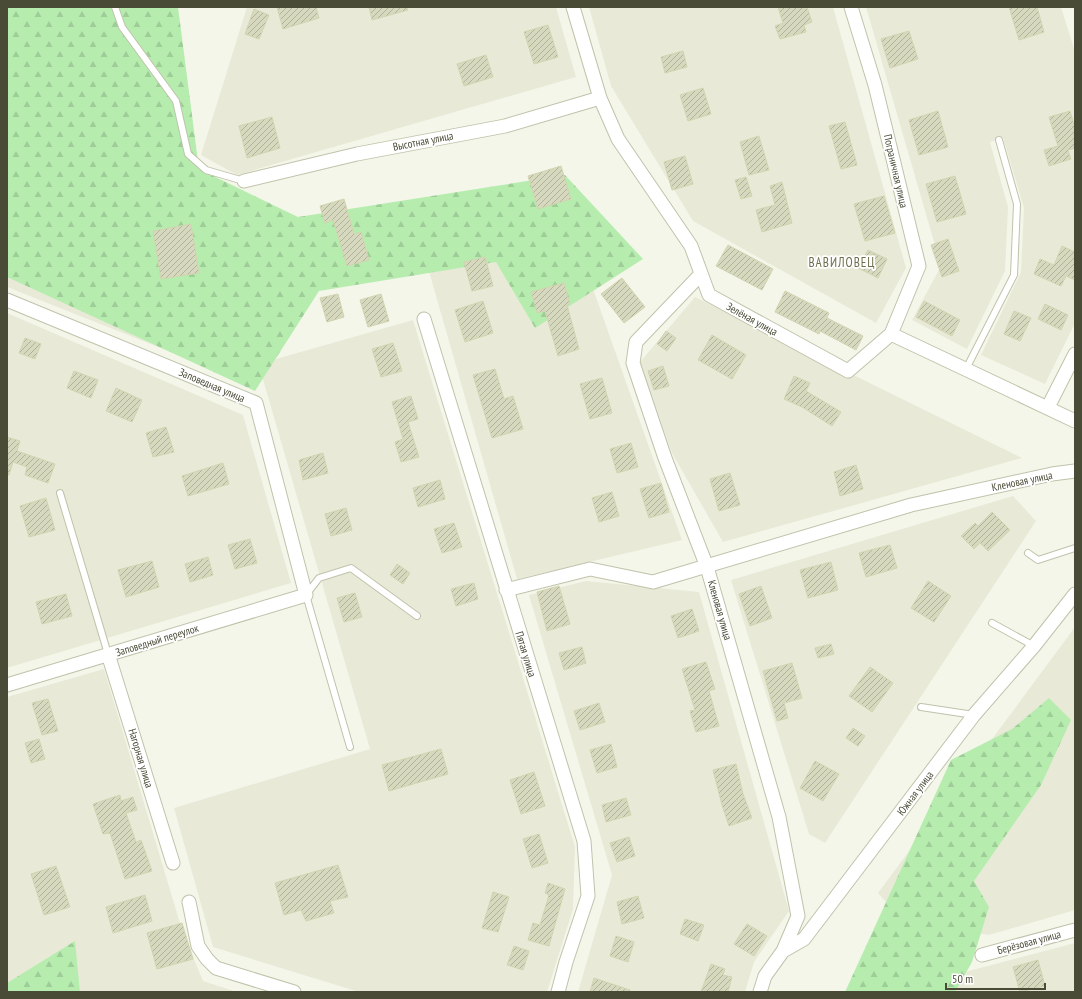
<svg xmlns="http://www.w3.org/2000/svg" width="1082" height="999" font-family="'PT Sans Narrow',sans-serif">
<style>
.residential{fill:#e8ead7}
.forest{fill:url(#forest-firs)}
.building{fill:url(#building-hatch);stroke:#d2d4b0}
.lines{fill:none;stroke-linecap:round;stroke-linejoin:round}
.lane-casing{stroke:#c0c3ab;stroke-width:8}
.street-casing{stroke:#c0c3ab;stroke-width:15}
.lane{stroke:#fff;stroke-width:6}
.street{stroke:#fff;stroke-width:13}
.labels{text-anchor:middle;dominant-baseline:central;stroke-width:3.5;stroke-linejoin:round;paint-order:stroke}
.street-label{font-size:11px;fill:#4a4b37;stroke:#fff}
.quarter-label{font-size:13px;letter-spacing:1px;fill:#6d6f4d;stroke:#fff}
</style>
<defs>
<pattern id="forest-firs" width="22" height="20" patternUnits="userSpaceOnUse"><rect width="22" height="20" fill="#b6edaf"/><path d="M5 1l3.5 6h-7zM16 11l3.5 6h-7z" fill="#9ecd97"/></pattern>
<pattern id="building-hatch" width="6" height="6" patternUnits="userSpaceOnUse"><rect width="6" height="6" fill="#d7d9be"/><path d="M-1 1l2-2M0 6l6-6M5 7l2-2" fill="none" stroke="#b0b29b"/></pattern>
</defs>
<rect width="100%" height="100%" fill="#f4f6e9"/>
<!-- residential -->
<path class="residential" d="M 247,7 L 556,7 L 576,77 L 237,175 L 201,155 Z
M 589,7 L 833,7 L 906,268 L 876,323 L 693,221 L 611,86 Z
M 866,7 L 1061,7 L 1075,52 L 1075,323 L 1045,384 L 981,355 L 1021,272 L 1024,208 L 1003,138 L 990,142 L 1008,207 L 1005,271 L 967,349 L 912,320 L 941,266 Z
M 7,120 L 262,363 L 413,320 L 575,847 L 573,909 L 547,992 L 359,992 L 213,947 L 174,808 L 370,749 L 260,369 L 254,385 L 7,287 Z
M 570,224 L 682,540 L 517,579 L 426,261 Z
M 695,297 L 1022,458 L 723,542 L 672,453 L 640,362 Z
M 7,313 L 243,415 L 291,583 L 7,668 Z
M 1013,496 L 1036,521 L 825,843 L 809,834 L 731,580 Z
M 586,581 L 699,592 L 789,911 L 754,962 L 745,992 L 578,992 L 612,875 L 529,595 Z
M 1075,627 L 1075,910 L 989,935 L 902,920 L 878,893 Z
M 104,669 L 182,930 L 203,981 L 237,992 L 7,992 L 7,697 Z
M 1075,943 L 1075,992 L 951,992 L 961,973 Z"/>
<!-- forest -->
<path class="forest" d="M 7,7 L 178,7 L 199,169 L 298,217 L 565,175 L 643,259 L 535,328 L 496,262 L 319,291 L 255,391 L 7,277 Z
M 1049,698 L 1071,720 L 1041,785 L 974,881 L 989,907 L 972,962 L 955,992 L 845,992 L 951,760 L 1012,729 Z
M 75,941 L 80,992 L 7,992 L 7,983 Z"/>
<!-- building -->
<path class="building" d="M 277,7 L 316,7 L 319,18 L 283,29 Z
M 369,7 L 407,7 L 408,10 L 372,20 Z
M 778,7 L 807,7 L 812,22 L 804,25 L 806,32 L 780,39 L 775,26 L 783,23 Z
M 1009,7 L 1037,7 L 1044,32 L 1019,40 Z
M 254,9 L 269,15 L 259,39 L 245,34 Z
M 548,25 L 558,57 L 534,64 L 524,32 Z
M 909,31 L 918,59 L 890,68 L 881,39 Z
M 683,51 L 687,67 L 665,73 L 661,57 Z
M 486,55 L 493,77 L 464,86 L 457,64 Z
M 703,88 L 711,114 L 688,121 L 680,95 Z
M 938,111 L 948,147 L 919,155 L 909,120 Z
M 1070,111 L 1075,128 L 1075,148 L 1068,150 L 1071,159 L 1049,166 L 1044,150 L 1058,146 L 1049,117 Z
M 272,117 L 280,148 L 247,158 L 239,126 Z
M 845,122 L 857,165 L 841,169 L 829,126 Z
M 759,136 L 769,170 L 749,175 L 740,142 Z
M 685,156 L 693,184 L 672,190 L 664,162 Z
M 561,166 L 571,199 L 538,209 L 528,176 Z
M 955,176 L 966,214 L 937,222 L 926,184 Z
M 746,177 L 752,196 L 741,199 L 735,180 Z
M 782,182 L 792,223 L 762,232 L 756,210 L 775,205 L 770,186 Z
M 884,196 L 895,233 L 865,241 L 854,204 Z
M 344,199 L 354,234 L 361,232 L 369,260 L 347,266 L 333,220 L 325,223 L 320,206 Z
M 191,224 L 199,273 L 161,279 L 153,231 Z
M 948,239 L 959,271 L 942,277 L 931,245 Z
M 728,245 L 773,269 L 762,290 L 716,266 Z
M 1062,246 L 1075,252 L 1075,280 L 1066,276 L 1061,286 L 1034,274 L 1040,259 L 1054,265 Z
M 868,250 L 887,259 L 878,278 L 858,268 Z
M 485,257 L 493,286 L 472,291 L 464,262 Z
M 622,278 L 645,307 L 624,323 L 601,294 Z
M 564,283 L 570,304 L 567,305 L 579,349 L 558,356 L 545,311 L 537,313 L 531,292 Z
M 785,291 L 829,313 L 827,318 L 863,336 L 856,350 L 820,331 L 819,334 L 775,312 Z
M 338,294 L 344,317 L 327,322 L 320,298 Z
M 381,294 L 389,321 L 368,327 L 360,300 Z
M 483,301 L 493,333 L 465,342 L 455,310 Z
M 924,301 L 960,320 L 952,336 L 916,317 Z
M 1045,304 L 1068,315 L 1061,330 L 1038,319 Z
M 1014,311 L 1031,318 L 1020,341 L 1004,334 Z
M 666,331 L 676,338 L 667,351 L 657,344 Z
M 712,335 L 746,355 L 732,379 L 698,360 Z
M 25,338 L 41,344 L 35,359 L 19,353 Z
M 393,343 L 402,371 L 381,377 L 372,349 Z
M 663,366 L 669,386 L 654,390 L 648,371 Z
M 495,369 L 504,399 L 513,396 L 523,429 L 492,438 L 473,375 Z
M 74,371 L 98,380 L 91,398 L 67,388 Z
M 794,376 L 810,383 L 806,391 L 841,412 L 832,426 L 802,407 L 784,399 Z
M 602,378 L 612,413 L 590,419 L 580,384 Z
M 116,388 L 142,400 L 132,422 L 106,411 Z
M 411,396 L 418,419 L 408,422 L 419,457 L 401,462 L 395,442 L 403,439 L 392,402 Z
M 166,427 L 174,452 L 153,457 L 146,433 Z
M 7,437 L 20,441 L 17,451 L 55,464 L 48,483 L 25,475 L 27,467 L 13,462 L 9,475 L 7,475 Z
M 631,443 L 638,467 L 617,473 L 610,449 Z
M 323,453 L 328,473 L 303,480 L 299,460 Z
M 223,463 L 229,484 L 188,496 L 182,476 Z
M 856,465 L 863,489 L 840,496 L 834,472 Z
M 730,473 L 740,505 L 719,511 L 710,479 Z
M 440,480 L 445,499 L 418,507 L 413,488 Z
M 661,483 L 669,512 L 649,518 L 640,489 Z
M 612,492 L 619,516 L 599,522 L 592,498 Z
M 46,498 L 55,530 L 29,537 L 20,506 Z
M 346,508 L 352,530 L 331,536 L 325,514 Z
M 992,512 L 1010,530 L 988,551 L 980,543 L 974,549 L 961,536 L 975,523 L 978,526 Z
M 454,523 L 462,547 L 442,553 L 434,529 Z
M 250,539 L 257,563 L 235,569 L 228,545 Z
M 890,545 L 897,568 L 866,577 L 859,553 Z
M 208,557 L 213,575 L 190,582 L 185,564 Z
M 152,561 L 159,587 L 126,597 L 118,570 Z
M 831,562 L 838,590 L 808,598 L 800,570 Z
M 397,564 L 410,573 L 403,584 L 390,575 Z
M 928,581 L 951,596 L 934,622 L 911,608 Z
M 474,583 L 478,599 L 456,606 L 451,589 Z
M 559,586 L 570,624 L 547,631 L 537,592 Z
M 761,586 L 772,618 L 750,626 L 739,594 Z
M 355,593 L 362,617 L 344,622 L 337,598 Z
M 66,594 L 72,616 L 42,624 L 36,602 Z
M 692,609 L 699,631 L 678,638 L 671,616 Z
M 831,644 L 834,654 L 818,658 L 815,648 Z
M 582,647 L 586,663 L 564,670 L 559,653 Z
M 706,662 L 715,689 L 709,691 L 719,726 L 696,732 L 690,711 L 695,710 L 682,669 Z
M 792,663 L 802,698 L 784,703 L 788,718 L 777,721 L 763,671 Z
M 870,667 L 893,683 L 872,712 L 849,696 Z
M 48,699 L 58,731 L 42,735 L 32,703 Z
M 599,703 L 605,722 L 580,730 L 574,711 Z
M 853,728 L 865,736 L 858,746 L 846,738 Z
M 39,739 L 45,759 L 31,763 L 25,743 Z
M 611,744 L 617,767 L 597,773 L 590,750 Z
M 441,749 L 448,774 L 389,791 L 382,765 Z
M 815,761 L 839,774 L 823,801 L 800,788 Z
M 736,764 L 743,794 L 752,818 L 729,826 L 722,805 L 713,770 Z
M 534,772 L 545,806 L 521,814 L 510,780 Z
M 120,795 L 121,801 L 133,797 L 137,810 L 126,813 L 136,842 L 141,840 L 152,871 L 125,879 L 110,833 L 103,834 L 93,804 Z
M 626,798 L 631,815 L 606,822 L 602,805 Z
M 539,834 L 548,863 L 532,868 L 523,839 Z
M 629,837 L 635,856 L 617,862 L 610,843 Z
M 338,865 L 348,897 L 330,901 L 334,913 L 306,921 L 301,910 L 284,915 L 275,883 Z
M 56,866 L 70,907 L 44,915 L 31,874 Z
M 548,883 L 565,889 L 549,946 L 528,940 L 533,923 L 540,925 L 549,895 L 545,893 Z
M 493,892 L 509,897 L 498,932 L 482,928 Z
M 145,895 L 152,921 L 113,933 L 106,907 Z
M 638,896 L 644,918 L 622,924 L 617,902 Z
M 685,919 L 704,925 L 698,941 L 680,934 Z
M 182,923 L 193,959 L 157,969 L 147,933 Z
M 747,924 L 767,936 L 754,956 L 734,944 Z
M 616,936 L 634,942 L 628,962 L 610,956 Z
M 514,946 L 529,951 L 523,970 L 507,965 Z
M 1038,960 L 1045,986 L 1020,992 L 1013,967 Z
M 711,964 L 725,969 L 723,975 L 732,977 L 728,992 L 701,992 Z
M 594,978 L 630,990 L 630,992 L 590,992 Z"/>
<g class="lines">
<!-- lane casing -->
<g class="lane-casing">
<path id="lane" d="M 115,7 L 122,27 L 176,101 L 188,154 L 206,170 L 244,181
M 966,369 L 1014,275 L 1017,204 L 999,140
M 60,493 L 108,654
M 1028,553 L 1038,560 L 1075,548
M 992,623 L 1034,646
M 921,707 L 974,715
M 350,747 L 306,595 L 319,578 L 351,568 L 417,616"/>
</g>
<!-- street casing -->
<g class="street-casing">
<path id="street" d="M 573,7 L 600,98 L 618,139 L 691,246 L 709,295 L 848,371 L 891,334 L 919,266 L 875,85 L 851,7
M 244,181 L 357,154 L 505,126 L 600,98
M 701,274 L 636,342 L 633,363 L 665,458 L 707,567 L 779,817 L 798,916 L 783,951
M 7,300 L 256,403 L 306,595 L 7,685
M 424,319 L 584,841 L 588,896 L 566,962 L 558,992
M 891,334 L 1075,421
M 1048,407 L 1075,354
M 506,590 L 590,569 L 653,582 L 911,505 L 1052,474 L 1075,471
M 108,654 L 173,863
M 189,902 L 198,946 L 207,959 L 216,968 L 294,992
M 982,955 L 1075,930
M 760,992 L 765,976 L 783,951 L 804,939 L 974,715 L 1034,646 L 1075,594"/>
</g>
<!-- lane -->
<use href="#lane" class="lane"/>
<!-- street -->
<use href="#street" class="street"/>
</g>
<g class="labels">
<!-- street labels -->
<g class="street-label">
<text transform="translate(423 141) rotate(-11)">Высотная улица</text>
<text transform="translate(896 171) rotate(77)">Пограничная улица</text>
<text transform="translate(752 319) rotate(29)">Зелёная улица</text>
<text transform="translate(212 385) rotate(23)">Заповедная улица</text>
<text transform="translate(1022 481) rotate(-12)">Кленовая улица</text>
<text transform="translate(720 610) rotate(74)">Кленовая улица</text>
<text transform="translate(157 640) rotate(-17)">Заповедный переулок</text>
<text transform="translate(526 654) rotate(73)">Пятая улица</text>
<text transform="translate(141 758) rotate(73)">Нагорная улица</text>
<text transform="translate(915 793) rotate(-53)">Южная улица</text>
<text transform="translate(1029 942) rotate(-15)">Берёзовая улица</text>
</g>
<!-- quarter labels -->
<g class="quarter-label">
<text x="842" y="262">ВАВИЛОВЕЦ</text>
</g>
</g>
<!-- border -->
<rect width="1082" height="999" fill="none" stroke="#4a4b37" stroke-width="16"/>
<!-- scale -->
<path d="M946 983v6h99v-6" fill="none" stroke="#4a4b37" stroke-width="2"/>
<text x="952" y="983" font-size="12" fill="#4a4b37" stroke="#ffffff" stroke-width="3" paint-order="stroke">50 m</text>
</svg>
